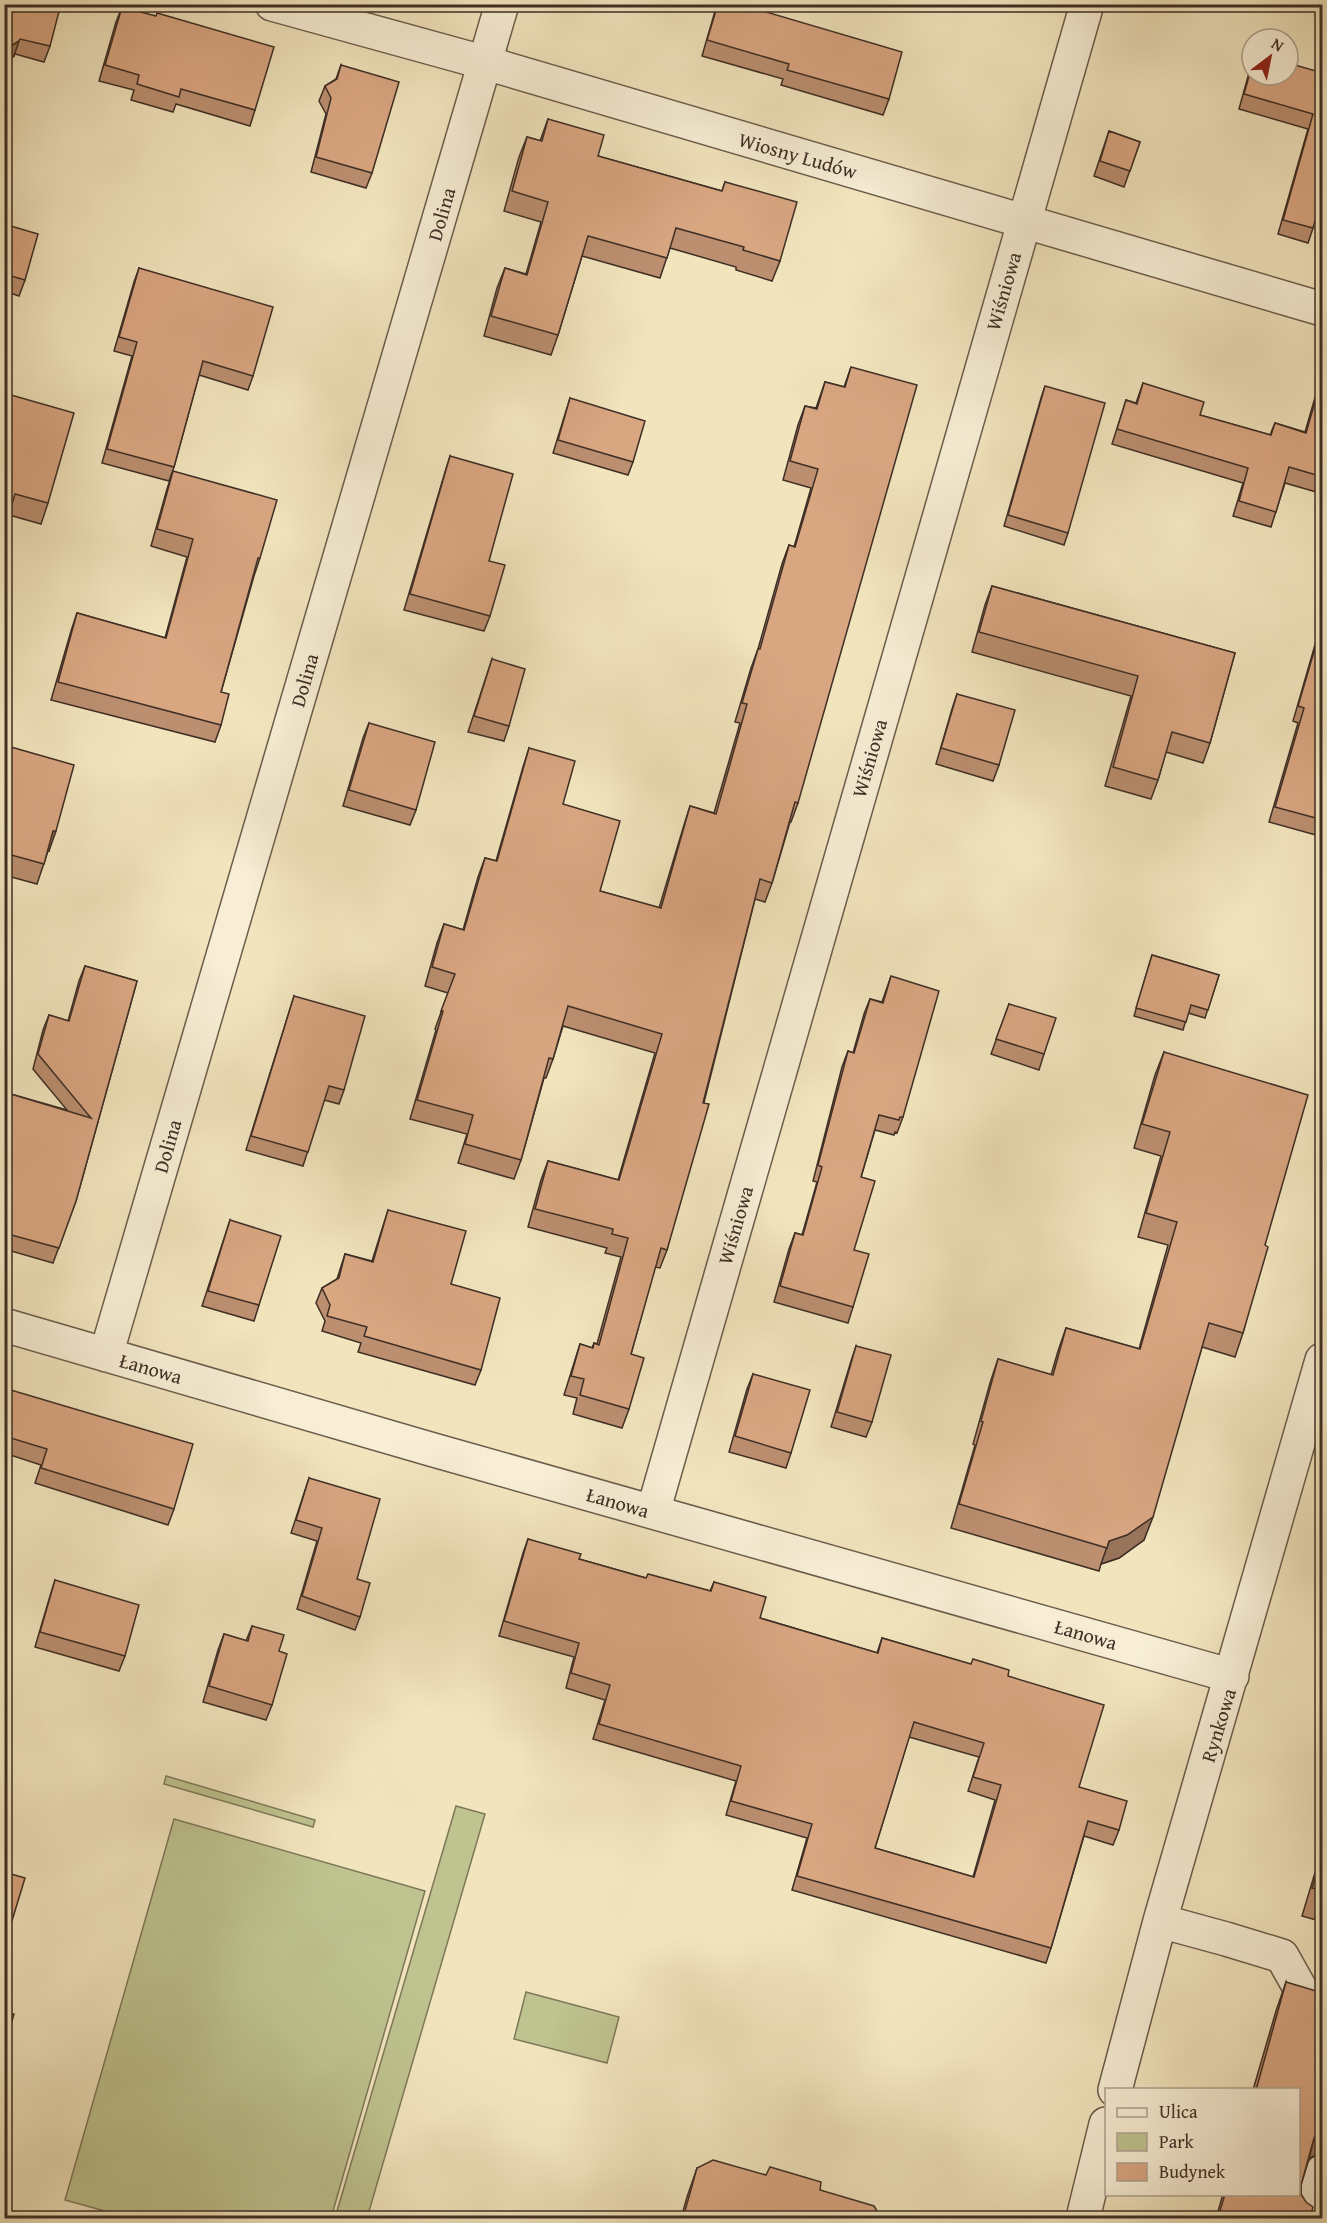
<svg xmlns="http://www.w3.org/2000/svg" width="1327" height="2223" font-family="'Gentium Book Plus',serif">
<style>
.green{fill:#bec38f;stroke:#7e785a;stroke-width:1.5}
.lines{fill:none;stroke-linecap:round;stroke-linejoin:round}
.minor-casing{stroke:#6b5c4b;stroke-width:36}
.minor{stroke:#f7eed5;stroke-width:33}
.wall{fill:#bb8f70;stroke:#3e2e25;stroke-width:1.5;fill-rule:evenodd}
.shaded-wall{fill:#98745b;stroke:#3e2e25;stroke-width:1.5}
.building{fill:#d9a682;stroke:#3e2e25;stroke-width:1.5;fill-rule:evenodd}
.labels{text-anchor:middle;dominant-baseline:central;stroke-width:4.5;stroke-linejoin:round;paint-order:stroke}
.street-label{font-size:20px;fill:#3e2e25;stroke:#f7eed5}
</style>
<rect width="100%" height="100%" fill="#f2e5be"/>
<filter id="stains"><feTurbulence type="fractalNoise" baseFrequency=".00333" numOctaves="4"/><feColorMatrix values="0 0 0 0 .2 0 0 0 0 .09 0 0 0 0 .02 0 0 0 .5 -.17"/></filter>
<radialGradient id="worn" r=".72"><stop offset=".6" stop-color="#630" stop-opacity="0"/><stop offset="1" stop-color="#630" stop-opacity=".3"/></radialGradient>
<!-- green -->
<path class="green" d="M 166,1776 L 315,1820 L 313,1827 L 164,1784 Z
M 456,1806 L 485,1814 L 367,2218 L 335,2218 Z
M 174,1819 L 425,1891 L 331,2218 L 130,2218 L 65,2200 Z
M 526,1992 L 619,2017 L 607,2063 L 514,2039 Z"/>
<g class="lines">
<!-- minor casing -->
<g class="minor-casing">
<path id="minor" d="M 272,4 L 486,63 L 1322,309
M 4,1325 L 430,1449 L 1232,1676
M 106,1355 L 502,4
M 653,1512 L 1087,4
M 1160,1921 L 1226,1939 L 1282,1956 L 1305,1997 L 1322,2002
M 1115,2090 L 1160,1921 L 1322,1360
M 1083,2218 L 1106,2124
M 1309,2218 L 1322,2172"/>
</g>
<!-- minor -->
<use href="#minor" class="minor"/>
</g>
<!-- wall -->
<path class="wall" d="M 4,4 L 50,46 L 44,62 L 15,54 L 14,56 Z
M 717,4 L 889,99 L 883,115 L 781,85 L 783,79 L 702,56 Z
M 122,7 L 255,110 L 250,126 L 176,104 L 173,112 L 131,100 L 134,90 L 99,81 L 116,22 Z
M 1252,62 L 1252,75 L 1323,73 L 1313,228 L 1308,243 L 1278,234 L 1308,129 L 1239,109 Z
M 341,65 L 372,173 L 366,188 L 311,172 L 326,114 L 319,101 L 325,86 L 336,79 Z
M 548,119 L 598,156 L 722,191 L 725,182 L 780,261 L 772,281 L 736,270 L 736,267 L 670,248 L 660,278 L 582,256 L 558,335 L 551,355 L 484,336 L 497,288 L 505,268 L 526,274 L 541,222 L 504,211 L 519,157 L 527,137 L 540,141 Z
M 1109,131 L 1140,142 L 1124,187 L 1094,176 Z
M 4,224 L 25,280 L 19,296 L 4,291 Z
M 139,268 L 253,376 L 248,390 L 199,375 L 174,467 L 169,481 L 102,463 L 132,356 L 114,351 L 134,282 Z
M 851,367 L 798,803 L 791,822 L 790,822 L 772,883 L 765,902 L 755,899 L 667,1250 L 660,1268 L 655,1267 L 631,1354 L 629,1409 L 622,1428 L 573,1414 L 577,1398 L 564,1395 L 574,1363 L 580,1344 L 592,1348 L 594,1343 L 597,1344 L 621,1257 L 605,1253 L 607,1248 L 528,1227 L 541,1180 L 548,1161 L 618,1180 L 655,1053 L 563,1026 L 553,1059 L 546,1078 L 544,1078 L 521,1160 L 514,1179 L 458,1163 L 467,1134 L 410,1119 L 436,1030 L 435,1029 L 448,993 L 425,986 L 437,943 L 444,924 L 463,930 L 478,877 L 485,858 L 496,861 L 523,767 L 529,748 L 563,804 L 600,891 L 659,908 L 684,825 L 690,806 L 714,813 L 740,723 L 735,722 L 751,668 L 758,649 L 782,564 L 789,545 L 794,547 L 811,488 L 783,480 L 798,425 L 805,406 L 816,408 L 825,382 L 844,387 Z
M 1323,370 L 1323,494 L 1285,483 L 1271,527 L 1233,516 L 1243,483 L 1112,444 L 1126,400 L 1136,403 L 1143,383 L 1200,415 L 1270,435 L 1275,423 L 1305,432 Z
M 1045,386 L 1068,533 L 1064,545 L 1004,526 L 1041,398 Z
M 4,393 L 48,503 L 41,524 L 9,515 L 4,527 Z
M 570,398 L 633,462 L 628,475 L 553,453 Z
M 450,456 L 489,561 L 490,616 L 484,631 L 404,610 L 445,472 Z
M 173,471 L 260,558 L 254,576 L 221,692 L 221,725 L 215,742 L 51,700 L 71,631 L 77,613 L 165,638 L 187,557 L 151,546 L 167,489 Z
M 992,586 L 1235,653 L 1210,743 L 1203,763 L 1166,752 L 1158,780 L 1151,799 L 1105,786 L 1131,696 L 972,652 L 985,605 Z
M 1323,617 L 1323,837 L 1269,822 L 1298,723 L 1293,721 Z
M 492,659 L 509,726 L 504,741 L 468,732 Z
M 957,694 L 999,765 L 993,781 L 936,764 L 952,709 Z
M 369,723 L 416,810 L 410,825 L 343,806 L 363,738 Z
M 4,745 L 49,851 L 48,851 L 37,884 L 4,875 Z
M 1152,955 L 1219,975 L 1205,1018 L 1188,1013 L 1183,1030 L 1134,1016 Z
M 85,966 L 137,981 L 76,1201 L 53,1263 L 4,1249 L 4,1092 L 67,1110 L 33,1069 L 43,1030 L 49,1015 L 68,1021 L 79,981 Z
M 891,976 L 903,1117 L 897,1133 L 895,1132 L 894,1135 L 875,1130 L 861,1177 L 854,1250 L 853,1307 L 848,1323 L 774,1302 L 789,1249 L 795,1233 L 802,1235 L 817,1182 L 813,1181 L 842,1067 L 848,1051 L 853,1053 L 864,1014 L 870,999 L 882,1002 Z
M 294,996 L 344,1090 L 339,1104 L 324,1100 L 303,1166 L 246,1150 Z
M 1009,1004 L 1044,1054 L 1039,1070 L 991,1054 Z
M 1164,1052 L 1265,1245 L 1243,1333 L 1235,1357 L 1202,1347 L 1144,1540 L 1119,1558 L 1101,1564 L 1099,1571 L 951,1528 L 975,1445 L 973,1444 L 990,1383 L 998,1359 L 1051,1375 L 1058,1351 L 1066,1328 L 1139,1349 L 1168,1245 L 1138,1237 L 1161,1156 L 1134,1148 L 1155,1075 Z
M 388,1210 L 451,1284 L 481,1370 L 475,1385 L 358,1352 L 361,1343 L 322,1331 L 325,1321 L 316,1303 L 322,1288 L 337,1279 L 345,1254 L 372,1261 Z
M 230,1220 L 259,1305 L 254,1321 L 202,1306 Z
M 856,1346 L 872,1422 L 866,1437 L 831,1427 L 851,1361 Z
M 753,1374 L 791,1453 L 786,1468 L 729,1452 L 747,1389 Z
M 4,1388 L 174,1509 L 168,1525 L 35,1483 L 41,1465 L 4,1453 Z
M 309,1478 L 357,1579 L 360,1617 L 355,1630 L 297,1609 L 317,1541 L 291,1533 Z
M 528,1539 L 579,1559 L 646,1578 L 710,1591 L 714,1582 L 760,1618 L 877,1653 L 882,1638 L 1008,1676 L 1079,1787 L 1119,1830 L 1113,1845 L 1084,1836 L 1051,1948 L 1046,1963 L 792,1890 L 807,1838 L 726,1815 L 736,1781 L 593,1739 L 605,1700 L 566,1688 L 574,1657 L 499,1636 L 523,1553 ZM 909,1737 L 979,1757 L 968,1791 L 995,1800 L 973,1877 L 875,1848 Z
M 55,1580 L 125,1656 L 119,1671 L 35,1647 L 50,1596 Z
M 252,1626 L 279,1651 L 272,1705 L 266,1720 L 203,1702 L 218,1650 L 224,1634 L 246,1641 Z
M 1323,1846 L 1323,1922 L 1302,1916 Z
M 1286,1982 L 1317,2154 L 1309,2159 L 1301,2185 L 1301,2194 L 1310,2218 L 1216,2218 L 1223,2194 L 1299,2194 L 1299,2090 L 1253,2090 L 1276,2011 Z
M 697,2168 L 820,2190 L 881,2218 L 681,2218 L 687,2197 Z"/>
<!-- shaded-wall -->
<path class="shaded-wall" d="M 19,41 L 14,56 L 4,62 L 4,50 Z
M 53,831 L 56,831 L 49,851 L 46,850 Z
M 1153,1517 L 1144,1540 L 1119,1558 L 1101,1564 L 1109,1541 Z
M 1323,2128 L 1323,2154 L 1317,2154 L 1309,2159 L 1314,2138 L 1319,2130 Z"/>
<!-- building -->
<path class="building" d="M 4,4 L 61,4 L 50,46 L 20,39 L 19,41 L 4,50 Z
M 718,4 L 739,4 L 902,52 L 889,99 L 787,70 L 789,64 L 707,40 Z
M 122,7 L 156,16 L 157,13 L 274,47 L 255,110 L 181,89 L 179,97 L 137,84 L 139,75 L 105,65 Z
M 1288,63 L 1323,73 L 1323,194 L 1313,228 L 1283,220 L 1313,114 L 1244,94 L 1252,65 L 1252,75 L 1288,75 Z
M 341,65 L 399,82 L 372,173 L 316,157 L 331,98 L 325,86 L 337,79 Z
M 548,119 L 604,135 L 598,156 L 722,191 L 725,182 L 797,202 L 780,261 L 743,250 L 744,247 L 676,228 L 667,258 L 588,236 L 558,335 L 491,316 L 505,268 L 527,275 L 548,202 L 512,191 L 527,137 L 542,141 Z
M 1109,131 L 1140,142 L 1130,171 L 1100,161 Z
M 4,224 L 38,234 L 25,280 L 4,274 Z
M 139,268 L 273,307 L 253,376 L 203,361 L 174,467 L 107,449 L 137,342 L 119,337 Z
M 851,367 L 917,385 L 798,803 L 795,802 L 772,883 L 760,879 L 703,1103 L 709,1104 L 667,1250 L 661,1248 L 631,1354 L 644,1358 L 629,1409 L 580,1395 L 584,1379 L 571,1376 L 580,1344 L 593,1348 L 594,1343 L 599,1345 L 628,1238 L 612,1234 L 613,1229 L 535,1209 L 548,1161 L 619,1180 L 662,1034 L 568,1006 L 553,1059 L 549,1058 L 521,1160 L 465,1144 L 473,1115 L 417,1100 L 443,1011 L 441,1011 L 455,974 L 432,967 L 444,924 L 464,930 L 485,858 L 497,861 L 529,748 L 575,761 L 563,804 L 620,821 L 600,891 L 661,908 L 690,806 L 716,814 L 747,704 L 742,703 L 758,649 L 760,649 L 789,545 L 795,547 L 818,469 L 790,461 L 805,406 L 817,409 L 825,382 L 845,387 Z
M 1323,374 L 1323,477 L 1289,467 L 1276,512 L 1239,501 L 1248,468 L 1117,429 L 1126,400 L 1137,404 L 1143,383 L 1204,402 L 1200,415 L 1271,435 L 1275,423 L 1306,433 Z
M 1045,386 L 1105,403 L 1068,533 L 1008,515 Z
M 4,393 L 74,413 L 48,503 L 15,494 L 8,517 L 4,516 Z
M 570,398 L 645,421 L 633,462 L 558,440 Z
M 450,456 L 513,474 L 489,561 L 505,565 L 490,616 L 410,594 Z
M 173,471 L 277,500 L 260,558 L 258,558 L 221,692 L 229,694 L 221,725 L 58,682 L 77,613 L 166,638 L 193,539 L 157,529 Z
M 992,586 L 1235,653 L 1210,743 L 1172,732 L 1158,780 L 1113,767 L 1138,676 L 979,632 Z
M 1323,621 L 1323,820 L 1275,807 L 1304,708 L 1298,706 Z
M 492,659 L 525,669 L 509,726 L 474,716 Z
M 957,694 L 1015,710 L 999,765 L 941,748 Z
M 369,723 L 435,742 L 416,810 L 349,790 Z
M 4,745 L 74,765 L 56,831 L 53,831 L 44,864 L 4,853 Z
M 1152,955 L 1219,975 L 1208,1010 L 1191,1005 L 1186,1022 L 1136,1008 Z
M 85,966 L 137,981 L 76,1201 L 59,1248 L 4,1233 L 4,1092 L 91,1118 L 38,1054 L 49,1015 L 69,1021 Z
M 891,976 L 939,991 L 903,1117 L 900,1117 L 899,1120 L 879,1115 L 861,1177 L 875,1181 L 854,1250 L 869,1254 L 853,1307 L 780,1286 L 795,1233 L 803,1235 L 822,1167 L 818,1165 L 848,1051 L 854,1053 L 870,999 L 883,1003 Z
M 294,996 L 365,1016 L 344,1090 L 329,1086 L 308,1152 L 251,1136 Z
M 1009,1004 L 1056,1018 L 1044,1054 L 996,1039 Z
M 1164,1052 L 1308,1095 L 1265,1245 L 1268,1247 L 1243,1333 L 1209,1323 L 1153,1517 L 1127,1535 L 1109,1541 L 1107,1548 L 959,1504 L 983,1422 L 981,1421 L 998,1359 L 1053,1375 L 1066,1328 L 1140,1349 L 1177,1222 L 1146,1213 L 1170,1132 L 1142,1124 Z
M 388,1210 L 466,1231 L 451,1284 L 500,1298 L 481,1370 L 364,1336 L 367,1327 L 327,1316 L 330,1305 L 322,1288 L 339,1278 L 345,1254 L 373,1262 Z
M 230,1220 L 281,1236 L 259,1305 L 208,1291 Z
M 856,1346 L 891,1355 L 872,1422 L 837,1412 Z
M 753,1374 L 810,1390 L 791,1453 L 735,1436 Z
M 4,1388 L 193,1444 L 174,1509 L 41,1468 L 47,1449 L 4,1436 Z
M 309,1478 L 380,1499 L 357,1579 L 370,1583 L 360,1617 L 302,1596 L 322,1528 L 296,1520 Z
M 528,1539 L 581,1554 L 579,1559 L 646,1578 L 648,1574 L 711,1591 L 714,1582 L 766,1597 L 760,1618 L 878,1653 L 882,1638 L 971,1664 L 973,1659 L 1009,1670 L 1008,1676 L 1104,1705 L 1079,1787 L 1127,1801 L 1119,1830 L 1088,1821 L 1051,1948 L 797,1876 L 812,1824 L 731,1801 L 741,1766 L 599,1724 L 610,1685 L 571,1673 L 579,1643 L 504,1621 ZM 914,1722 L 984,1743 L 973,1777 L 1001,1785 L 974,1877 L 875,1848 Z
M 55,1580 L 139,1605 L 125,1656 L 40,1632 Z
M 252,1626 L 284,1635 L 279,1651 L 287,1654 L 272,1705 L 209,1686 L 224,1634 L 248,1641 Z
M 1323,1853 L 1323,1891 L 1312,1888 Z
M 4,1872 L 25,1878 L 4,1947 Z
M 1286,1982 L 1323,1993 L 1323,2128 L 1319,2130 L 1314,2138 L 1301,2185 L 1301,2194 L 1306,2202 L 1313,2207 L 1310,2218 L 1218,2218 L 1225,2194 L 1299,2194 L 1299,2090 L 1256,2090 Z
M 4,2012 L 14,2014 L 4,2047 Z
M 713,2160 L 766,2175 L 770,2167 L 821,2182 L 820,2190 L 874,2206 L 881,2218 L 683,2218 L 697,2168 Z"/>
<g class="labels">
<!-- street labels -->
<g class="street-label">
<text transform="translate(798 155) rotate(16)">Wiosny Ludów</text>
<text transform="translate(441 214) rotate(-74)">Dolina</text>
<text transform="translate(1003 291) rotate(-74)">Wiśniowa</text>
<text transform="translate(304 680) rotate(-74)">Dolina</text>
<text transform="translate(869 758) rotate(-74)">Wiśniowa</text>
<text transform="translate(167 1146) rotate(-74)">Dolina</text>
<text transform="translate(735 1225) rotate(-74)">Wiśniowa</text>
<text transform="translate(151 1368) rotate(16)">Łanowa</text>
<text transform="translate(618 1502) rotate(16)">Łanowa</text>
<text transform="translate(1086 1634) rotate(16)">Łanowa</text>
<text transform="translate(1218 1725) rotate(-73)">Rynkowa</text>
</g>
</g>
<!-- margin -->
<rect width="1327" height="2223" fill="none" stroke="#f2e5be" stroke-width="24"/>
<rect x="6" y="6" width="1315" height="2211" fill="none" stroke="#3e2e25" stroke-width="3"/>
<rect x="12" y="12" width="1303" height="2199" fill="none" stroke="#3e2e25" stroke-width="1.5"/>
<!-- legend -->
<rect x="1105" y="2088" width="195" height="108" fill="#f7eed5" stroke="#ada18f" stroke-width="1.5"/>
<rect x="1117" y="2108" width="30" height="9" fill="#f7eed5" stroke="#ada18f" stroke-width="1.5"/>
<text x="1159" y="2118" font-size="18" fill="#3e2e25">Ulica</text>
<rect x="1117" y="2133" width="30" height="18" fill="#bec38f" stroke="#ada18f" stroke-width="1.5"/>
<text x="1159" y="2148" font-size="18" fill="#3e2e25">Park</text>
<rect x="1117" y="2163" width="30" height="18" fill="#d9a682" stroke="#ada18f" stroke-width="1.5"/>
<text x="1159" y="2178" font-size="18" fill="#3e2e25">Budynek</text>
<!-- north arrow -->
<g transform="translate(1270 57) rotate(32)"><circle r="28" fill="#f7eed5" stroke="#ada18f" stroke-width="1.5"/>
<path d="M0-4.5L10 22L0 15L-10 22Z" fill="#8f2418"/>
<text y="-9" font-size="16" font-weight="bold" text-anchor="middle" fill="#3e2e25">N</text>
</g>
<rect width="100%" height="100%" filter="url(#stains)"/>
<rect width="100%" height="100%" fill="url(#worn)"/>
</svg>
